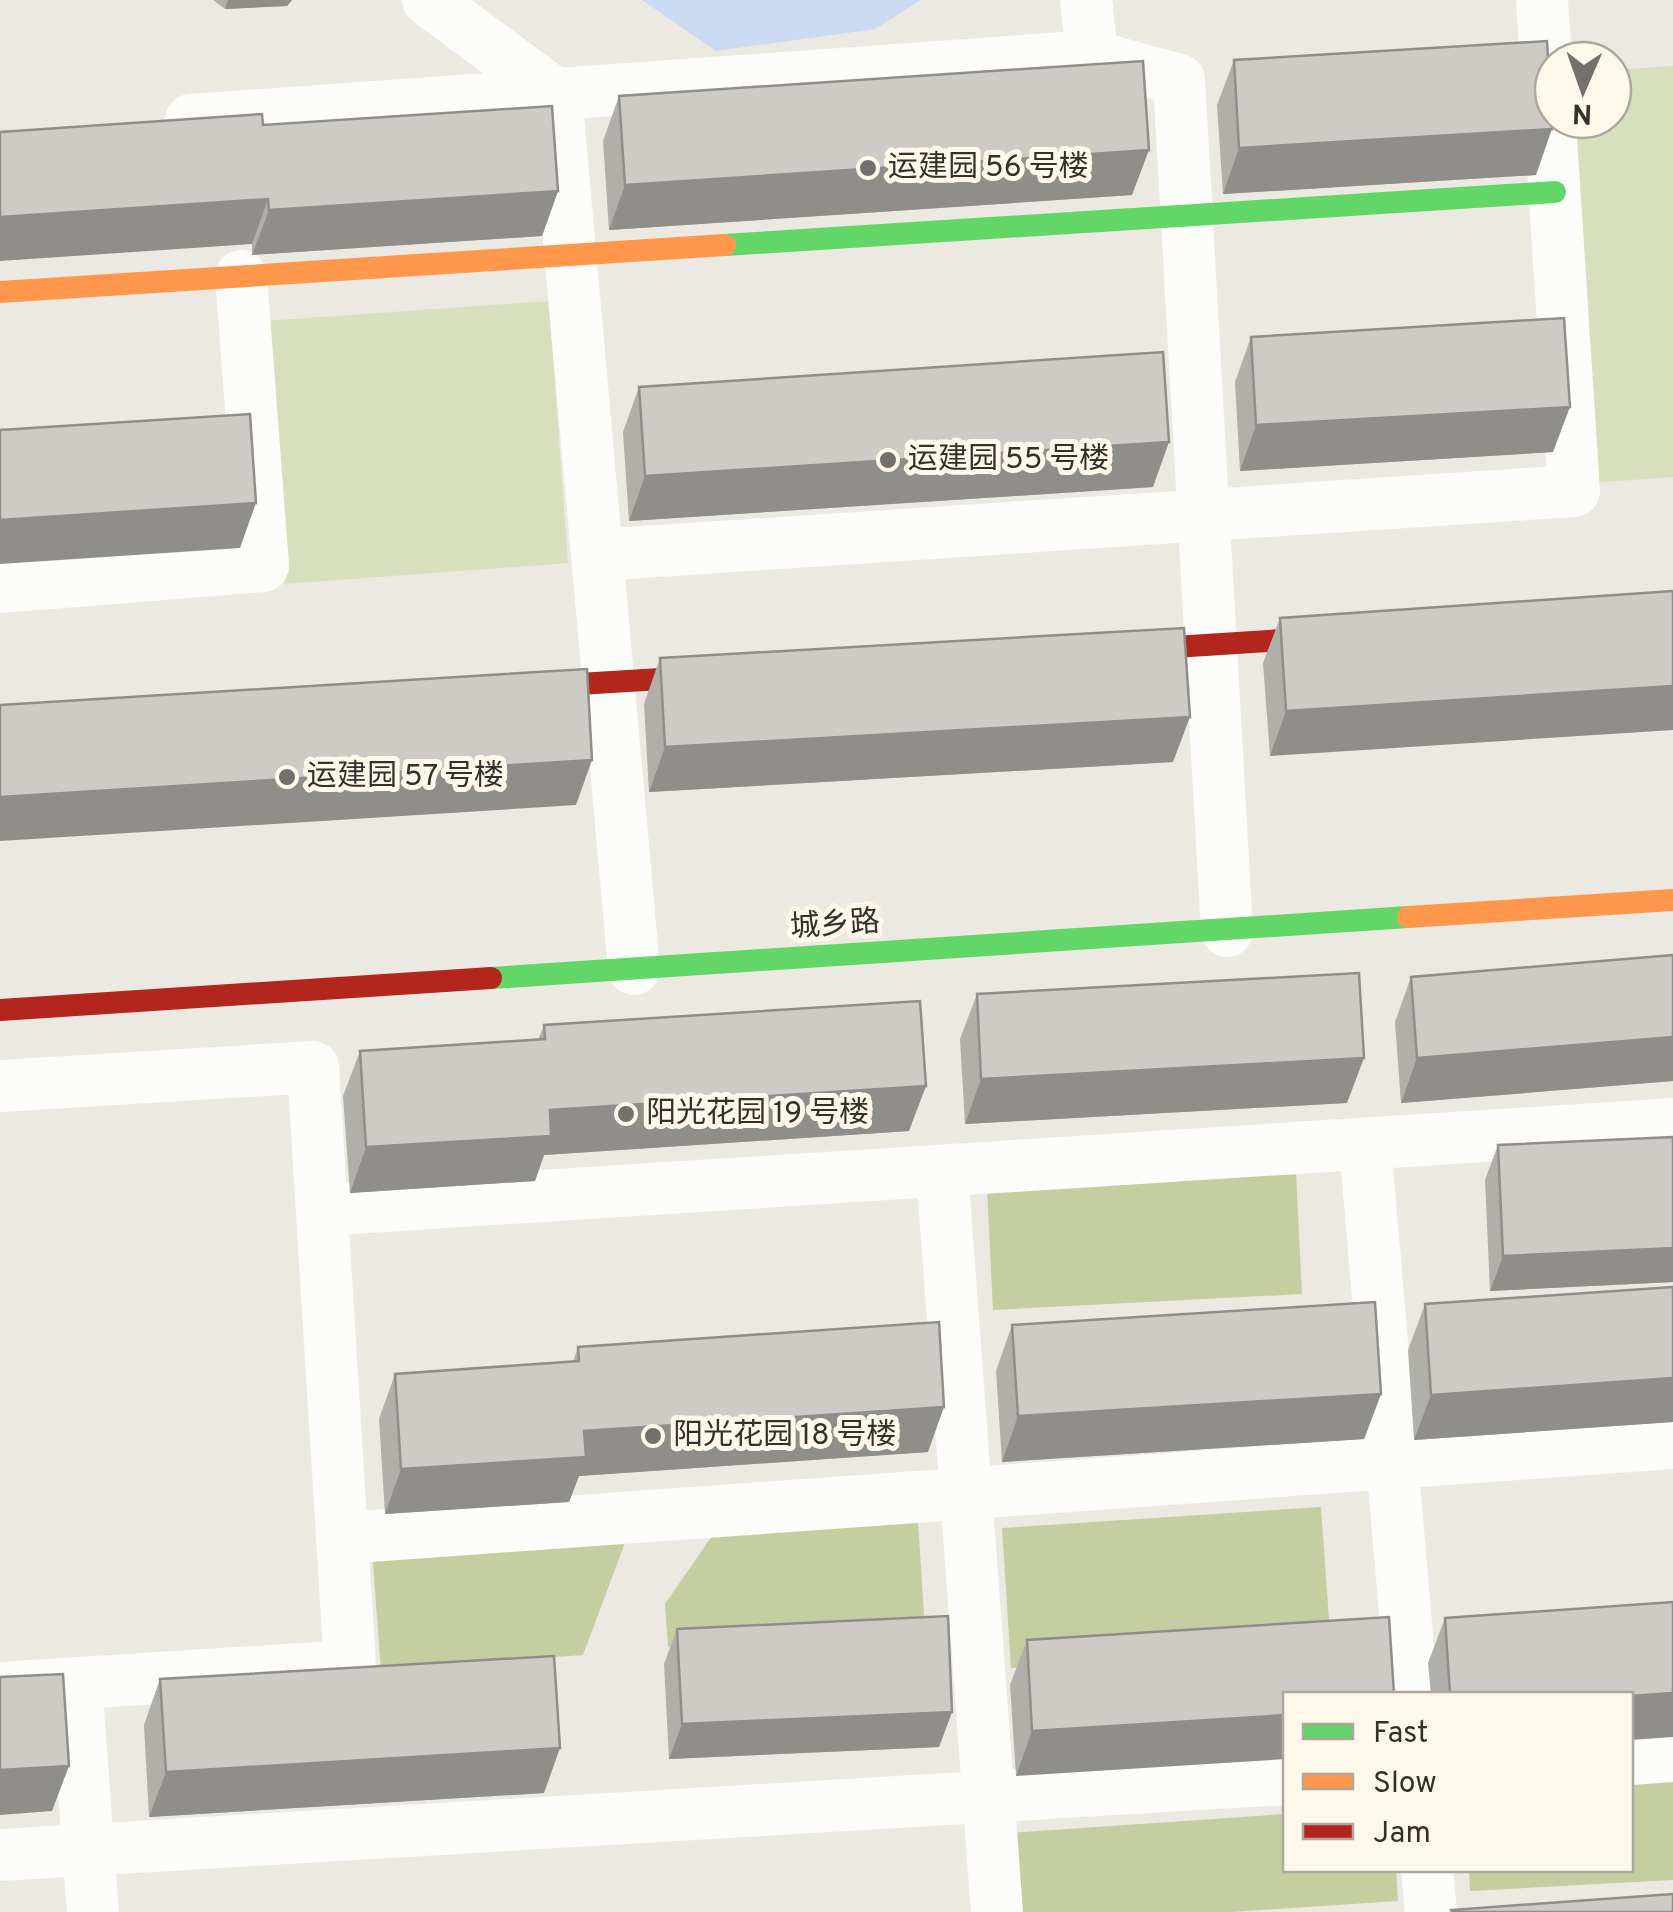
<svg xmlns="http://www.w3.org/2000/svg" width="1673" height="1912" font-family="Overpass,'Noto Sans SC',sans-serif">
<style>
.green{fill:#d8dfbd}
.forest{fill:#c4cea1}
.water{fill:#c9daf2}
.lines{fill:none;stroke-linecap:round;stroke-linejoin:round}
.street{stroke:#fcfcfb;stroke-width:52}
.fast{stroke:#63d668;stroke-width:22}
.slow{stroke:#ff974d;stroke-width:22}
.jam{stroke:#b3261e;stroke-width:22}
.wall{fill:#b1afaa}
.shaded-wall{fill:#908e8b}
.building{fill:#cecbc6;stroke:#908e8b;stroke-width:2.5}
.poi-dot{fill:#74716c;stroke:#fef8ea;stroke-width:4}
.labels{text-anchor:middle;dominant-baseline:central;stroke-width:10;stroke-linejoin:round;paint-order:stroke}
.poi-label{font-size:30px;fill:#33312c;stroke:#fef8ea;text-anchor:start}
.street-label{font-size:30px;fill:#33312c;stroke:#fef8ea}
</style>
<rect width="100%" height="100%" fill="#ece9e2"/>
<!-- green -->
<path class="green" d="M 1673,66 L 1673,477 L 1591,483 L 1567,120 L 1613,120 L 1613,70 Z
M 549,301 L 568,563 L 284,584 L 265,321 Z"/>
<!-- forest -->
<path class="forest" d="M 1296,1174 L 1302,1294 L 993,1310 L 987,1189 Z
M 1321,1507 L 1331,1647 L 1011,1668 L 1002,1528 Z
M 918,1520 L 925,1631 L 668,1647 L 665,1604 L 714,1533 Z
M 629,1532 L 583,1655 L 381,1670 L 372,1551 Z
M 1673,1776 L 1673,1880 L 1470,1891 L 1469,1870 L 1630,1870 L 1631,1779 Z
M 1285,1814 L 1286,1870 L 1396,1870 L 1398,1901 L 1231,1912 L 1013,1912 L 1008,1833 Z"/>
<!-- water -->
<path class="water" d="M 642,0 L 921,0 L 875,29 L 716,51 Z"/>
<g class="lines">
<!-- street -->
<path class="street" d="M 428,0 L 556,95 L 634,969
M 1086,0 L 1092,56 L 1179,80 L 1227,931
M 191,120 L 1092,56
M 597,555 L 1574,491 L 1542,0
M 0,587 L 263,566 L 241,276
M 0,1086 L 313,1067 L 350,1666 L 0,1688
M 1365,1144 L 1412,1694
M 942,1171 L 997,1912
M 322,1210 L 1673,1124
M 342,1538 L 1673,1443
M 76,1683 L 93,1912
M 1630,1759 L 1673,1756
M 0,1855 L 1286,1779
M 1427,1870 L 1431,1912"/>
<!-- fast -->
<path class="fast" d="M 725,245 L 1555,192
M 491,978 L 1408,917"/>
<!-- slow -->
<path class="slow" d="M 0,292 L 725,245
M 1408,917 L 1673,900"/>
<!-- jam -->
<path class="jam" d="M 1112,651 L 1346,636
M 513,688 L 727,675
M 0,1010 L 491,978"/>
</g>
<!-- wall -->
<path class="wall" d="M 213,0 L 292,0 L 287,6 L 225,9 Z
M 1234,60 L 1536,175 L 1223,194 L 1217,105 Z
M 619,96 L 1132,195 L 609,230 L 603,141 Z
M 263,125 L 558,191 L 542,236 L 252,255 L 252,244 Z
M 1251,337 L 1553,452 L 1240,471 L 1235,382 Z
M 639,387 L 1153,487 L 629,521 L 623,432 Z
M 1673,591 L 1270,756 L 1263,663 L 1280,618 Z
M 660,658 L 1173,762 L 649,792 L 644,704 Z
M 1673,955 L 1673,1081 L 1401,1103 L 1395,1022 L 1411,977 Z
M 977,994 L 1347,1103 L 965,1124 L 960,1039 Z
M 544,1025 L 909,1131 L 544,1155 L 535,1181 L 350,1193 L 343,1096 L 360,1051 L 538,1040 Z
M 1673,1137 L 1673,1282 L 1490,1291 L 1485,1180 L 1498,1145 Z
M 1673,1287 L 1673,1422 L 1414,1440 L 1408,1350 L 1425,1304 Z
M 1012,1325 L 1381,1394 L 1364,1439 L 1002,1462 L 996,1371 Z
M 578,1347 L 928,1452 L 579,1476 L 569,1502 L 385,1514 L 379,1419 L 395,1374 L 573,1362 Z
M 1445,1618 L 1630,1694 L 1431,1694 L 1428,1663 Z
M 677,1629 L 952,1712 L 939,1747 L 669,1759 L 664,1664 Z
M 1027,1640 L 1394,1694 L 1016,1776 L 1010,1685 Z
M 160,1679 L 544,1793 L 149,1817 L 144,1725 Z"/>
<!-- shaded-wall -->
<path class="shaded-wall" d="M 228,0 L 292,0 L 287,6 L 225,9 Z
M 1552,129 L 1536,175 L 1223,194 L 1239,148 Z
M 1149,150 L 1132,195 L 609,230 L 625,185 Z
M 558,191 L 542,236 L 252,255 L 269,210 Z
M 268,199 L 252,244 L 0,261 L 0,217 Z
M 1570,407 L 1553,452 L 1240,471 L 1256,425 Z
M 1169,442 L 1153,487 L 629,521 L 645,476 Z
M 256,503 L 240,548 L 0,564 L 0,520 Z
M 1673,686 L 1673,730 L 1270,756 L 1286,711 Z
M 1190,717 L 1173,762 L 649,792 L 665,747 Z
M 592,760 L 576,805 L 0,841 L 0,797 Z
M 1673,1037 L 1673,1081 L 1401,1103 L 1417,1058 Z
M 1364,1058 L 1347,1103 L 965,1124 L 981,1079 Z
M 926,1086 L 909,1131 L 544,1155 L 535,1181 L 350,1193 L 366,1147 L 550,1110 Z
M 1673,1248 L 1673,1282 L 1490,1291 L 1503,1256 Z
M 1673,1378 L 1673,1422 L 1414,1440 L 1431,1395 Z
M 1381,1394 L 1364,1439 L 1002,1462 L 1018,1416 Z
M 944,1407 L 928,1452 L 579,1476 L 569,1502 L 385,1514 L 401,1469 L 584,1431 Z
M 1673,1693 L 1673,1737 L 1630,1740 L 1630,1696 Z
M 952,1712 L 939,1747 L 669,1759 L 682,1724 Z
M 1286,1715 L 1286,1759 L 1016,1776 L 1032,1731 Z
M 560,1748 L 544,1793 L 149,1817 L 166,1772 Z
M 69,1766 L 52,1811 L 0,1815 L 0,1770 Z"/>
<!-- building -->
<path class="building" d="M 1547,41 L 1552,129 L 1239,148 L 1234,60 Z
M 1143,61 L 1149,150 L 625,185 L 619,96 Z
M 552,106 L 558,191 L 269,210 L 268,199 L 0,217 L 0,132 L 262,114 L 263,125 Z
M 1564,318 L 1570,407 L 1256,425 L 1251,337 Z
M 1163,352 L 1169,442 L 645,476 L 639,387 Z
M 250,414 L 256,503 L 0,520 L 0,430 Z
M 1673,591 L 1673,686 L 1286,711 L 1280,618 Z
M 1184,628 L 1190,717 L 665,747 L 660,658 Z
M 587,669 L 592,760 L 0,797 L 0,705 Z
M 1673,955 L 1673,1037 L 1417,1058 L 1411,977 Z
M 1359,973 L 1364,1058 L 981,1079 L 977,994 Z
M 920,1001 L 926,1086 L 550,1110 L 551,1136 L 366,1147 L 360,1051 L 545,1039 L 544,1025 Z
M 1673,1137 L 1673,1248 L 1503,1256 L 1498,1145 Z
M 1673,1287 L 1673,1378 L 1431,1395 L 1425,1304 Z
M 1375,1302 L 1381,1394 L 1018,1416 L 1012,1325 Z
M 939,1322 L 944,1407 L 584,1431 L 586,1457 L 401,1469 L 395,1374 L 579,1361 L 578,1347 Z
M 1673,1602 L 1673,1693 L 1630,1696 L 1630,1694 L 1450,1694 L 1445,1618 Z
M 948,1616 L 952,1712 L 682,1724 L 677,1629 Z
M 1389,1617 L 1394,1694 L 1286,1694 L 1286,1715 L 1032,1731 L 1027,1640 Z
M 554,1656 L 560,1748 L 166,1772 L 160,1679 Z
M 63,1674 L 69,1766 L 0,1770 L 0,1677 Z
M 1673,1894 L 1673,1912 L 1452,1912 L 1451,1910 Z"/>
<!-- markers -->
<g class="poi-dot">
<circle cx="868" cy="168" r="10"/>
<circle cx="888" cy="460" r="10"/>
<circle cx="287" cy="777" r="10"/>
<circle cx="626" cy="1114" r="10"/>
<circle cx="653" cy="1436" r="10"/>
</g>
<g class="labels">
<!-- poi labels -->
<g class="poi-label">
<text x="888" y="168">运建园 56 号楼</text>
<text x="908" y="460">运建园 55 号楼</text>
<text x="307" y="777">运建园 57 号楼</text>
<text x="646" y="1114">阳光花园 19 号楼</text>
<text x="673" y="1436">阳光花园 18 号楼</text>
</g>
<!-- street labels -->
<g class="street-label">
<text transform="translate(835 926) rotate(-4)">城乡路</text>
</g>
</g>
<!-- legend -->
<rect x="1283" y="1692" width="350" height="180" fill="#fef8ea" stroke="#ada89e" stroke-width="2.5"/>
<rect x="1303" y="1724" width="50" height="15" fill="#63d668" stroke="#ada89e" stroke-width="2.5"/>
<text x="1373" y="1742" font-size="30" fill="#33312c">Fast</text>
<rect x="1303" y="1774" width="50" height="15" fill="#ff974d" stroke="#ada89e" stroke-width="2.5"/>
<text x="1373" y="1792" font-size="30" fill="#33312c">Slow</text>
<rect x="1303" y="1824" width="50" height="15" fill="#b3261e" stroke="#ada89e" stroke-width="2.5"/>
<text x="1373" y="1842" font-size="30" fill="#33312c">Jam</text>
<!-- north arrow -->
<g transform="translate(1583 90) rotate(182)"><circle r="48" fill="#fef8ea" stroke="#ada89e" stroke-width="2.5"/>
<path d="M0-8L18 38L0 25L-18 38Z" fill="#74716c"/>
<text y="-15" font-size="28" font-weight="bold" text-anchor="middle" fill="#33312c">N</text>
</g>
</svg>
